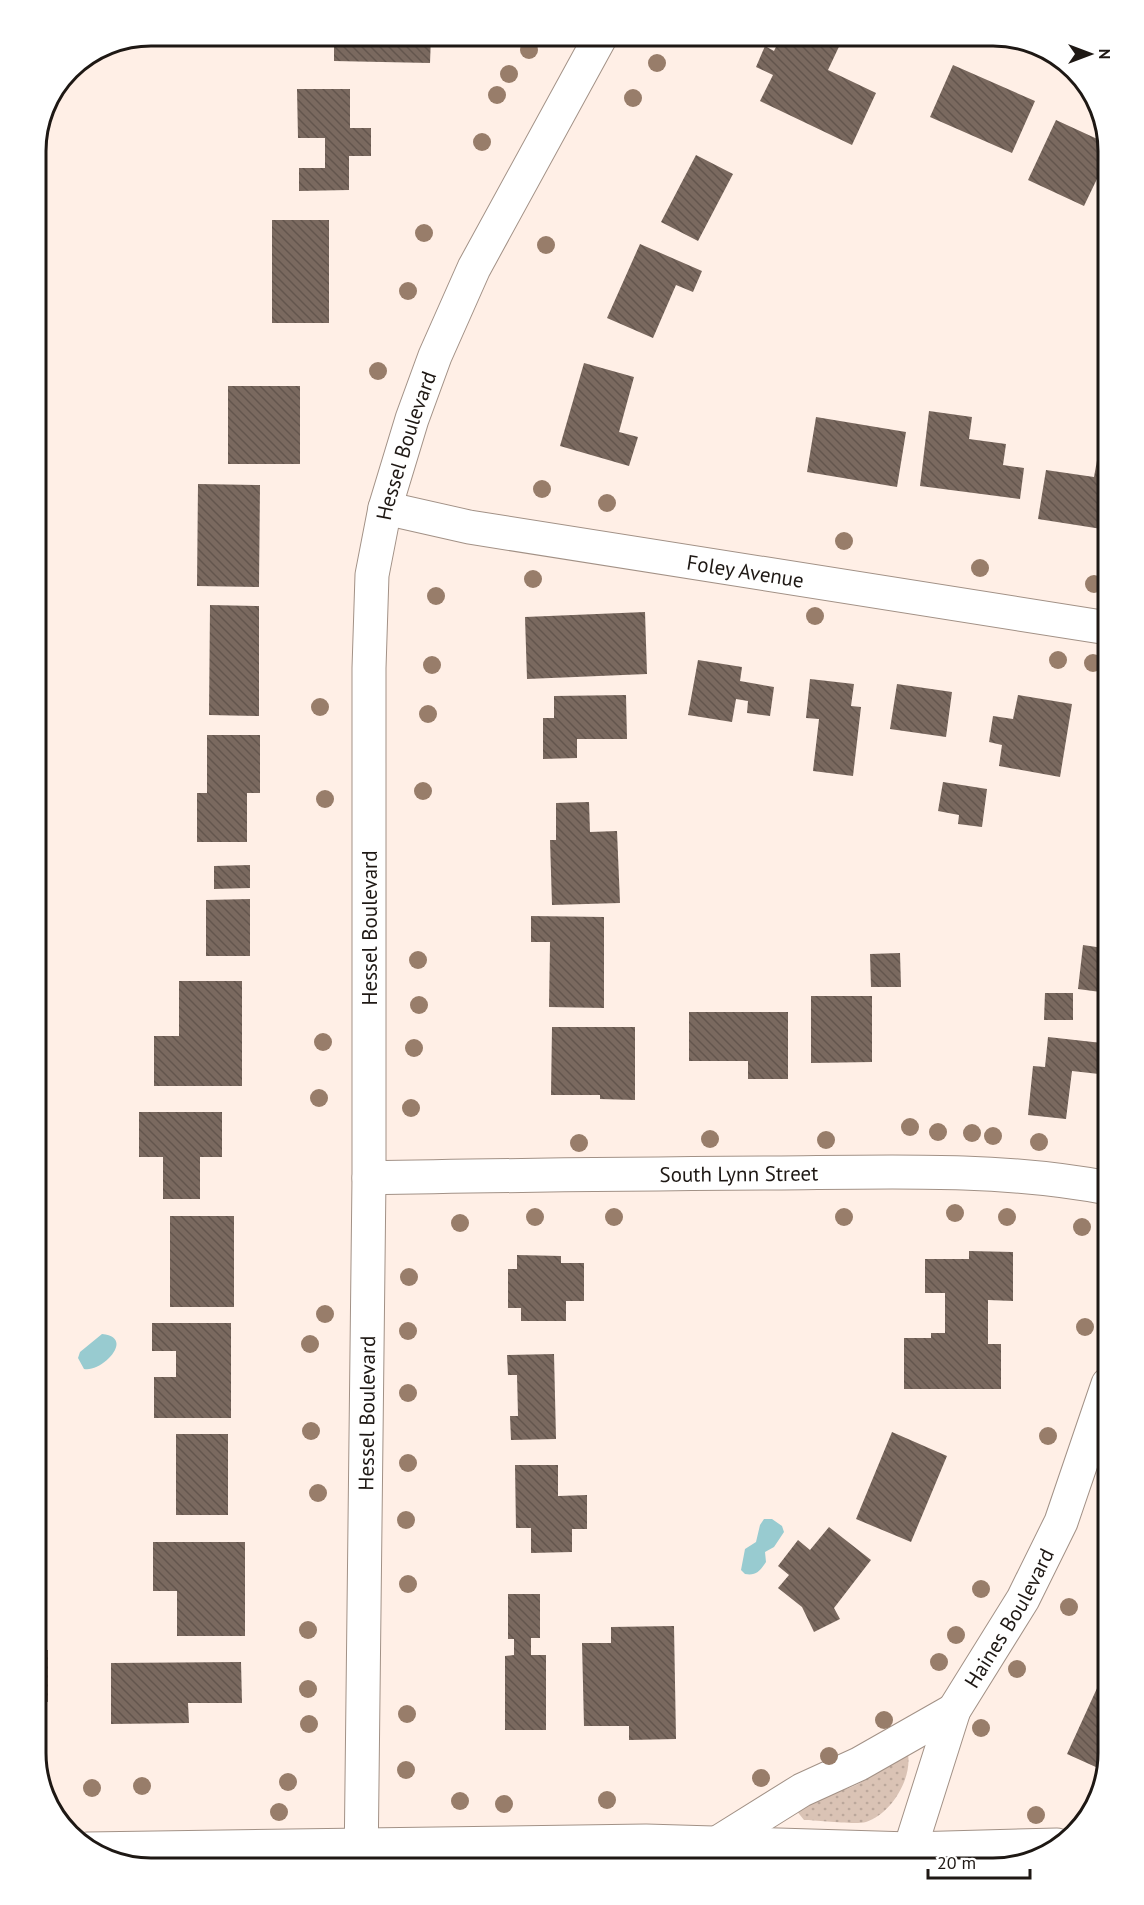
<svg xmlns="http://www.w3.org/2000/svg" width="1144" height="1905" font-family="'PT Sans',sans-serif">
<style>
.grass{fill:url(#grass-dots)}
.water{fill:#98cbd0}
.building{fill:url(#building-back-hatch)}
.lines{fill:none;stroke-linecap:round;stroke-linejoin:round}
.minor-casing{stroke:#a29186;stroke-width:35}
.minor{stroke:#fff;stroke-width:33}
.tree{fill:#987d6a}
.labels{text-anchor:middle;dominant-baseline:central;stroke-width:5;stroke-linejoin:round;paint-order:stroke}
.street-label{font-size:21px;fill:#1e1814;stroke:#fff}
.rim{fill:none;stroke:#1e1814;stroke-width:3}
</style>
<defs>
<pattern id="grass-dots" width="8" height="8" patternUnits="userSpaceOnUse" patternTransform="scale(1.5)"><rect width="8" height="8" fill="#dac3b5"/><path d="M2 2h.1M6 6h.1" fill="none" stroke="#bba79b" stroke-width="1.8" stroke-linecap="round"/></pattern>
<pattern id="building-back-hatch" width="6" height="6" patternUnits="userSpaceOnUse" patternTransform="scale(1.5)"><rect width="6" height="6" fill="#7a695f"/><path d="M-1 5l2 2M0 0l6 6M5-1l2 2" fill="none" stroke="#63554d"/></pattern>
</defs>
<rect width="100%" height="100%" fill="#ffefe6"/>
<!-- grass -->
<path class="grass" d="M 908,1754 C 912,1779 891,1814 866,1822 C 854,1825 818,1820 804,1820 L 796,1810 C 812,1792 835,1795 856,1785 C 876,1775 884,1758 908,1754 Z"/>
<!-- water -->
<path class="water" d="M 102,1334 C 136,1337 102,1373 84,1369 L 78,1358 L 80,1352 Z
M 764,1519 L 772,1519 L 782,1526 L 784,1532 L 774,1547 L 765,1552 L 766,1562 C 760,1571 756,1576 745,1574 L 741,1570 L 745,1549 L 756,1542 L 760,1525 Z"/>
<!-- building -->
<path class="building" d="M 334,36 L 431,36 L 430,63 L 334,61 Z
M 781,36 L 844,36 L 828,70 L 876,93 L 852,145 L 760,101 L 773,75 L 756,67 L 765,46 L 774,51 Z
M 953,65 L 1035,101 L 1012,153 L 930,117 Z
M 297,89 L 350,89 L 350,128 L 371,128 L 371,156 L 349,156 L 349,190 L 299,191 L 299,168 L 325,168 L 325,138 L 298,138 Z
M 1056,120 L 1106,143 L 1108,156 L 1084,206 L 1028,180 Z
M 696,155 L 733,174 L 698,241 L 661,222 Z
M 272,220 L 329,220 L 329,323 L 272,323 Z
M 640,244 L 702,271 L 693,292 L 676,285 L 653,338 L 607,318 Z
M 584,363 L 634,377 L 619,432 L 638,437 L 629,466 L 560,446 Z
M 228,386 L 300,386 L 300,464 L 228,464 Z
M 929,411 L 972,417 L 969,439 L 1006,444 L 1003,465 L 1024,468 L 1020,499 L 920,486 Z
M 816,417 L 906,432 L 897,487 L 807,472 Z
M 1098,455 L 1108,457 L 1108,530 L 1038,519 L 1046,470 L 1094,477 Z
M 198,484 L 260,485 L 259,587 L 197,586 Z
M 210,605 L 259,606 L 259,716 L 209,715 Z
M 645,612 L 647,674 L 527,679 L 525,617 Z
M 698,660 L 742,667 L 740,681 L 774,687 L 770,716 L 747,713 L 748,701 L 736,699 L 732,722 L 688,715 Z
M 810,679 L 854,684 L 851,706 L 861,707 L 853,776 L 813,771 L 819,719 L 806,718 Z
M 897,684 L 952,692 L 946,737 L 890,729 Z
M 626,695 L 627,739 L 577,739 L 577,758 L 543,759 L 543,718 L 554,718 L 554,696 Z
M 1018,695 L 1072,704 L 1060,777 L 999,766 L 1002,745 L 989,742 L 993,716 L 1013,719 Z
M 207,735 L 260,735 L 260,793 L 247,793 L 247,842 L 197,842 L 197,793 L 207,793 Z
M 943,782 L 987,789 L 982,827 L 958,824 L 959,815 L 938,811 Z
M 589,802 L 590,832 L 617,831 L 620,903 L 552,905 L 550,840 L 556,840 L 556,803 Z
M 1106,862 L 1108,862 L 1108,906 L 1102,905 Z
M 250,865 L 250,888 L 214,889 L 214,866 Z
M 250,899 L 250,956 L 206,956 L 206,900 Z
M 531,916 L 604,917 L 604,1008 L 549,1007 L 550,942 L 531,942 Z
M 1105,926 L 1108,927 L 1108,993 L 1078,989 L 1083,945 L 1103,948 Z
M 900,953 L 901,987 L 871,987 L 870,954 Z
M 179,981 L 242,981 L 242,1086 L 154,1086 L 154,1036 L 179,1036 Z
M 1045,993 L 1073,993 L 1073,1020 L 1044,1020 Z
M 811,996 L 872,996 L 872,1062 L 811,1063 Z
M 689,1012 L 788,1012 L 788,1079 L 748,1079 L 748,1061 L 689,1061 Z
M 552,1027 L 635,1027 L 635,1100 L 600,1099 L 600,1095 L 551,1095 Z
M 1048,1037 L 1102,1043 L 1099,1074 L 1072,1071 L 1066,1119 L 1028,1115 L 1033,1066 L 1045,1067 Z
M 139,1112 L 222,1112 L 222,1157 L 200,1157 L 200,1199 L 163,1199 L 163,1157 L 139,1157 Z
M 170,1216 L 234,1216 L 234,1307 L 170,1307 Z
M 969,1251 L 1013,1252 L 1013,1301 L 988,1300 L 988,1344 L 1001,1344 L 1001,1389 L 904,1389 L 904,1338 L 931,1338 L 931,1333 L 945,1333 L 945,1293 L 925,1293 L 925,1259 L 969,1259 Z
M 517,1255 L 561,1256 L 561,1263 L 584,1263 L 584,1301 L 566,1301 L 566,1321 L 521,1321 L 521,1308 L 508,1308 L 508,1269 L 517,1269 Z
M 152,1323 L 231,1323 L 231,1418 L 154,1418 L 154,1377 L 176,1377 L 176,1351 L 152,1351 Z
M 554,1354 L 556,1439 L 511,1440 L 510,1416 L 518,1416 L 517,1375 L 508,1375 L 507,1355 Z
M 892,1432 L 947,1456 L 911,1542 L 856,1519 Z
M 176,1434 L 228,1434 L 228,1515 L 176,1515 Z
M 515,1465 L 558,1465 L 558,1496 L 587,1495 L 587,1529 L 572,1529 L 572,1552 L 531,1553 L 531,1528 L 516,1528 Z
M 829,1527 L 871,1560 L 834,1608 L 840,1619 L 814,1632 L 802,1607 L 778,1588 L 789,1575 L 778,1566 L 798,1540 L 810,1550 Z
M 153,1542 L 245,1542 L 245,1636 L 177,1636 L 177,1591 L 153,1591 Z
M 508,1594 L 540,1594 L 540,1638 L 531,1638 L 531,1655 L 546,1655 L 546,1730 L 505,1730 L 505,1656 L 514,1655 L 514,1639 L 508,1639 Z
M 674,1626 L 676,1739 L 629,1740 L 629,1726 L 584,1726 L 582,1643 L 611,1643 L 611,1627 Z
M 36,1650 L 48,1650 L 48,1702 L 36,1701 Z
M 241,1662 L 242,1703 L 188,1703 L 189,1723 L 111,1724 L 111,1663 Z
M 1098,1686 L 1108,1691 L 1108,1750 L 1098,1768 L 1067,1754 Z"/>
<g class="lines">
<!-- minor casing -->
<g class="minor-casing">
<g id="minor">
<path id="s1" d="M 385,508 L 469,527 L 1108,628"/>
<path id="s2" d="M 369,1178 C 504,1175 638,1174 773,1173 C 884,1172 999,1167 1108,1188"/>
<path d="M 717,1843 L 802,1790 L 859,1764 L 954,1710"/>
<path d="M 87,1849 L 646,1841 L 910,1849 L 1057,1845"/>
<path id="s3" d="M 361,1869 L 369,1178 L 369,668 L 372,575 L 385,508 L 412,419 L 435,356 L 474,268 L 601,36"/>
<path id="s4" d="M 910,1869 L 910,1849 L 954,1710 L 1023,1599 L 1061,1522 L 1108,1384"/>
</g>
</g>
<!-- minor -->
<use href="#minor" class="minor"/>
</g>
<!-- trees -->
<g class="tree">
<circle cx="529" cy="50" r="9"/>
<circle cx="657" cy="63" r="9"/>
<circle cx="509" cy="74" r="9"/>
<circle cx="497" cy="95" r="9"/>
<circle cx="633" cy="98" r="9"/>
<circle cx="482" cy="142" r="9"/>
<circle cx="424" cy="233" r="9"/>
<circle cx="546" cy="245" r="9"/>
<circle cx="408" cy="291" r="9"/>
<circle cx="378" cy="371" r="9"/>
<circle cx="542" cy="489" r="9"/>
<circle cx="607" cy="503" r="9"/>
<circle cx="844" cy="541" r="9"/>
<circle cx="980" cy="568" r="9"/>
<circle cx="533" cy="579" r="9"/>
<circle cx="1094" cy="584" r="9"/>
<circle cx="436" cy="596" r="9"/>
<circle cx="815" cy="616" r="9"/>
<circle cx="1058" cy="660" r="9"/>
<circle cx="1093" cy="663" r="9"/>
<circle cx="432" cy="665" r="9"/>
<circle cx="320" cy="707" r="9"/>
<circle cx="428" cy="714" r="9"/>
<circle cx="423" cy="791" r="9"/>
<circle cx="325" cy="799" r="9"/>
<circle cx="418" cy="960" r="9"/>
<circle cx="419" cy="1005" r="9"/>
<circle cx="323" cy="1042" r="9"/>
<circle cx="414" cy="1048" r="9"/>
<circle cx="319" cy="1098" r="9"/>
<circle cx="411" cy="1108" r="9"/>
<circle cx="910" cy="1127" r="9"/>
<circle cx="938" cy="1132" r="9"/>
<circle cx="972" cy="1133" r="9"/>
<circle cx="993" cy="1136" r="9"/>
<circle cx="710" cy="1139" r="9"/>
<circle cx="826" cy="1140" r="9"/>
<circle cx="1039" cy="1142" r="9"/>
<circle cx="579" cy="1143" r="9"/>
<circle cx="955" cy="1213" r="9"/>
<circle cx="535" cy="1217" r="9"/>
<circle cx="614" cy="1217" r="9"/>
<circle cx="844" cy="1217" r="9"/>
<circle cx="1007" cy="1217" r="9"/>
<circle cx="460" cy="1223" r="9"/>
<circle cx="1082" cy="1227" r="9"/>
<circle cx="409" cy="1277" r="9"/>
<circle cx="325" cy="1314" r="9"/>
<circle cx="1085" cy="1327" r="9"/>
<circle cx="408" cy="1331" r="9"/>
<circle cx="310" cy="1344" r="9"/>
<circle cx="408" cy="1393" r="9"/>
<circle cx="311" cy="1431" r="9"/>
<circle cx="1048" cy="1436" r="9"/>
<circle cx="408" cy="1463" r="9"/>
<circle cx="318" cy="1493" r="9"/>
<circle cx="406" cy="1520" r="9"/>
<circle cx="408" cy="1584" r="9"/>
<circle cx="981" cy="1589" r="9"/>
<circle cx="1069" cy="1607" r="9"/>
<circle cx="308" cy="1630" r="9"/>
<circle cx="956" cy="1635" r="9"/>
<circle cx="939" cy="1662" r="9"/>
<circle cx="1017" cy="1669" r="9"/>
<circle cx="308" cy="1689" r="9"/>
<circle cx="407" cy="1714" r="9"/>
<circle cx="884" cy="1720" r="9"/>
<circle cx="309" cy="1724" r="9"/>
<circle cx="981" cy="1728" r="9"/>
<circle cx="829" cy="1756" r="9"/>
<circle cx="406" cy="1770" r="9"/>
<circle cx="761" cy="1778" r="9"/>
<circle cx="288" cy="1782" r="9"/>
<circle cx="142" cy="1786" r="9"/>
<circle cx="92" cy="1788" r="9"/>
<circle cx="607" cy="1800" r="9"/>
<circle cx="460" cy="1801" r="9"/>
<circle cx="504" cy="1804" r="9"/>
<circle cx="279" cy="1812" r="9"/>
<circle cx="1036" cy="1815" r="9"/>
</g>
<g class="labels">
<!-- street labels -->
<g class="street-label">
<text stroke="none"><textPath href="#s3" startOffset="1428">Hessel Boulevard</textPath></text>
<text stroke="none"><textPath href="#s1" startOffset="366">Foley Avenue</textPath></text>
<text transform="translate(369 928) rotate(-90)">Hessel Boulevard</text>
<text stroke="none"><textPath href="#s2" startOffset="370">South Lynn Street</textPath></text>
<text stroke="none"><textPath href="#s3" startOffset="456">Hessel Boulevard</textPath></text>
<text stroke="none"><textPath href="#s4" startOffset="273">Haines Boulevard</textPath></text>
</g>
</g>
<!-- crop -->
<path d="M0 0H1144V1905H0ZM151 46H993A105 105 0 0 1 1098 151V1753A105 105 0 0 1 993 1858H151A105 105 0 0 1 46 1753V151A105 105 0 0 1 151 46Z" fill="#fff" fill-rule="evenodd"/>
<path class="rim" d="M151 46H993A105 105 0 0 1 1098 151V1753A105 105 0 0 1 993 1858H151A105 105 0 0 1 46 1753V151A105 105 0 0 1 151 46Z"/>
<!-- north arrow -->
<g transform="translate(1090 54) rotate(90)" stroke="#ffffff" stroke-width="4.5" paint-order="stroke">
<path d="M0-4.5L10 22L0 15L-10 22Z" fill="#1e1814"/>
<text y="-9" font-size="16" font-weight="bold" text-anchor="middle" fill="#1e1814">N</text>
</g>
<!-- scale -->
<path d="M928 1869v9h102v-9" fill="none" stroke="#1e1814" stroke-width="3"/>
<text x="937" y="1869" font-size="18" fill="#1e1814" stroke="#ffffff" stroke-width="4.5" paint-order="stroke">20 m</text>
</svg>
